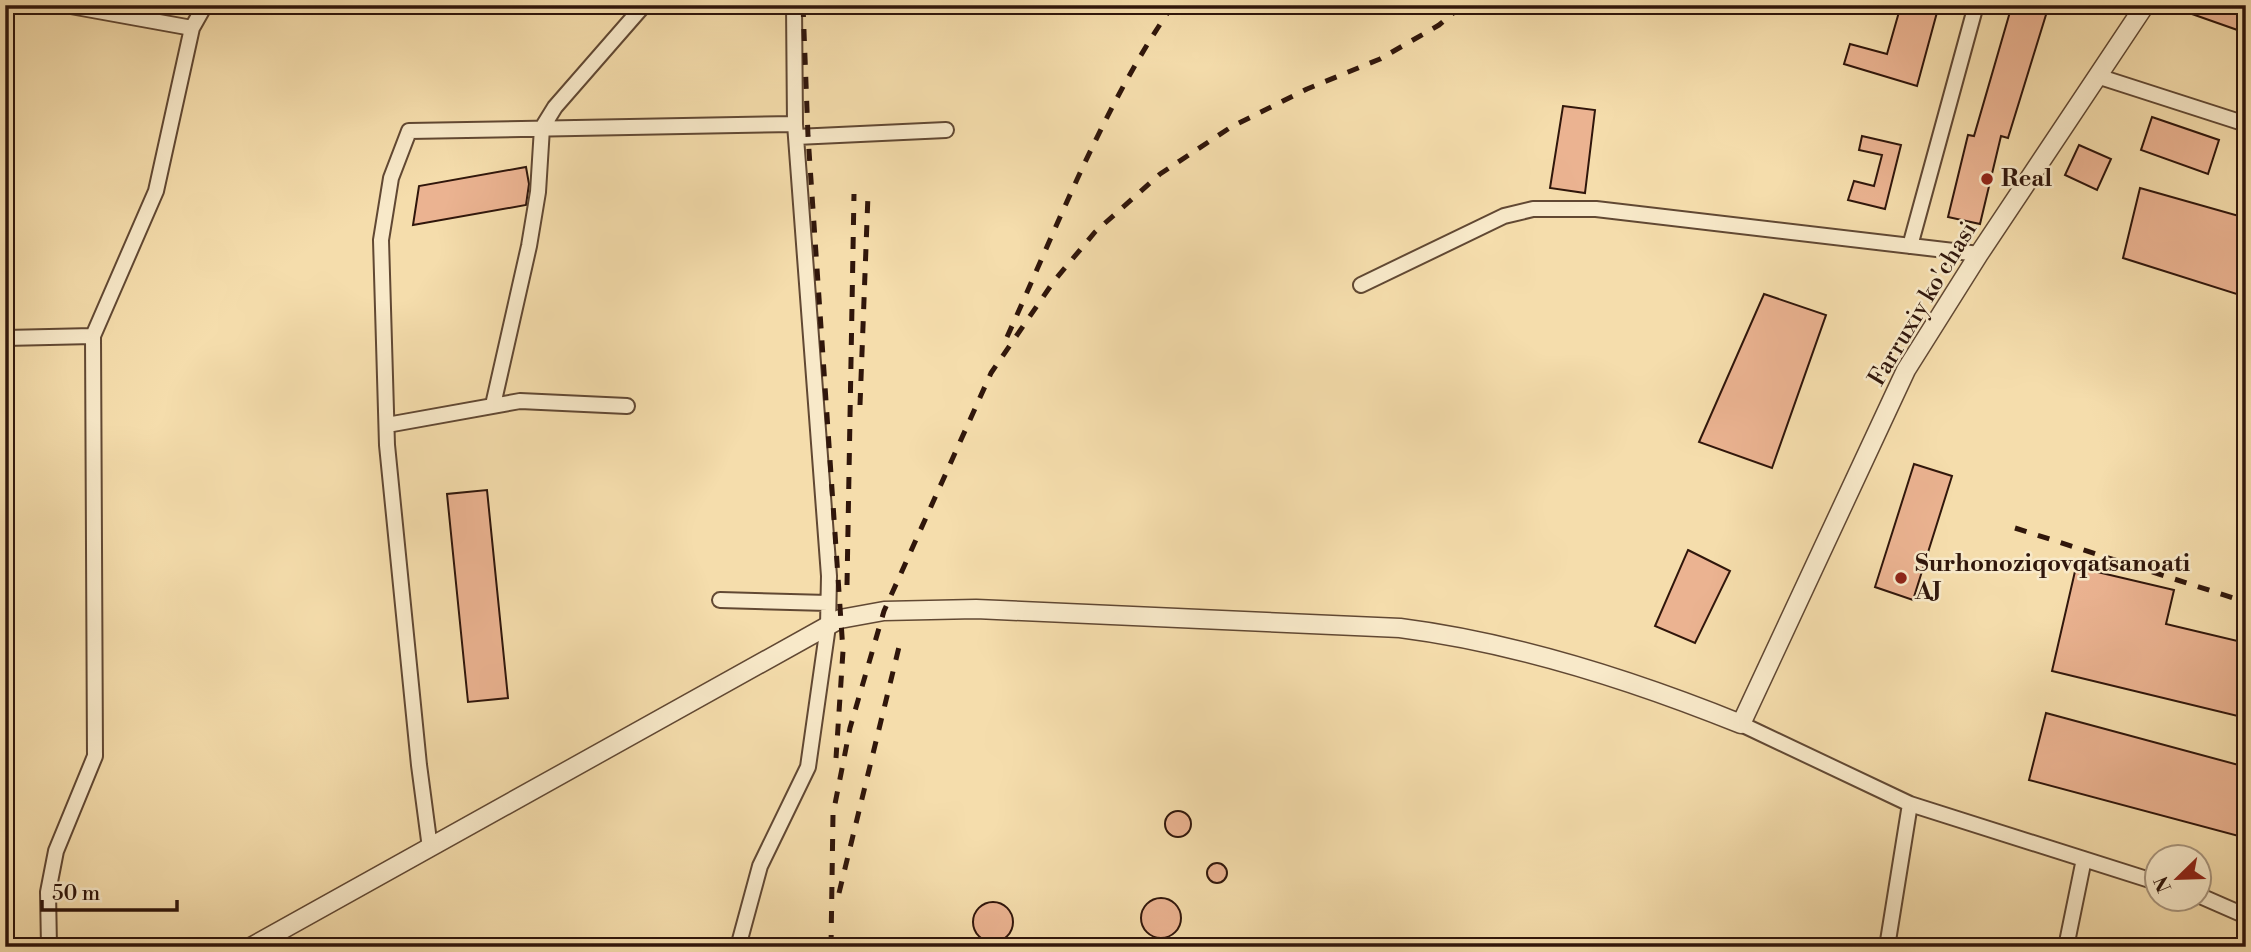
<svg xmlns="http://www.w3.org/2000/svg" width="2251" height="952" font-family="'Libre Bodoni',serif">
<style>
.building{fill:#ebb391;stroke:#30160b;stroke-width:2}
.lines{fill:none;stroke-linecap:round;stroke-linejoin:round}
.minor-casing{stroke:#614833;stroke-width:18}
.tertiary-casing{stroke:#614833;stroke-width:21}
.minor{stroke:#f8e9c9;stroke-width:14}
.tertiary{stroke:#f8e9c9;stroke-width:18}
.rail{stroke:#30160b;stroke-width:5;stroke-dasharray:12 12;stroke-linecap:butt}
.poi-dot{fill:#8f2418;stroke:#f8e9c9;stroke-width:2.5}
.labels{text-anchor:middle;dominant-baseline:central;stroke-width:5;stroke-linejoin:round;paint-order:stroke}
.poi-label{font-size:24px;font-weight:bold;fill:#30160b;stroke:#f8e9c9;text-anchor:start}
.street-label{font-size:24px;fill:#30160b;stroke:#f8e9c9}
</style>
<rect width="100%" height="100%" fill="#f5ddac"/>
<filter id="stains"><feTurbulence type="fractalNoise" baseFrequency=".00286" numOctaves="4"/><feColorMatrix values="0 0 0 0 .2 0 0 0 0 .09 0 0 0 0 .02 0 0 0 .5 -.17"/></filter>
<radialGradient id="worn" r=".72"><stop offset=".6" stop-color="#630" stop-opacity="0"/><stop offset="1" stop-color="#630" stop-opacity=".3"/></radialGradient>
<!-- building -->
<path class="building" d="M 1901,5 L 1939,5 L 1917,86 L 1844,64 L 1850,44 L 1887,54 Z
M 2012,5 L 2049,5 L 2008,138 L 2001,136 L 1980,224 L 1948,217 L 1968,135 L 1974,136 Z
M 2172,5 L 2246,5 L 2246,33 L 2172,7 Z
M 1563,106 L 1595,110 L 1585,193 L 1550,188 Z
M 2152,117 L 2219,140 L 2208,174 L 2141,150 Z
M 1862,136 L 1901,145 L 1885,209 L 1848,200 L 1854,181 L 1874,186 L 1882,155 L 1859,150 Z
M 2079,145 L 2111,159 L 2097,190 L 2065,175 Z
M 526,167 L 529,184 L 526,205 L 413,225 L 419,186 Z
M 2140,188 L 2246,218 L 2246,297 L 2123,258 Z
M 1764,294 L 1826,315 L 1772,468 L 1699,442 Z
M 1914,464 L 1952,476 L 1913,600 L 1875,587 Z
M 487,490 L 508,698 L 468,702 L 447,494 Z
M 1688,550 L 1730,571 L 1695,643 L 1655,626 Z
M 2076,567 L 2174,590 L 2166,624 L 2246,643 L 2246,718 L 2052,671 Z
M 2046,713 L 2246,767 L 2246,838 L 2029,780 Z
M1165 824a13 13 0 1 1 26 0a13 13 0 1 1-26 0Z
M1207 873a10 10 0 1 1 20 0a10 10 0 1 1-20 0Z
M1141 918a20 20 0 1 1 40 0a20 20 0 1 1-40 0Z
M973 922a20 20 0 1 1 40 0a20 20 0 1 1-40 0Z"/>
<g class="lines">
<!-- minor casing -->
<g class="minor-casing">
<path id="minor" d="M 65,5 L 192,28
M 794,5 L 795,124
M 2097,76 L 2246,124
M 796,137 L 946,130
M 1910,246 L 1976,5
M 1361,285 L 1504,216 L 1533,209 L 1596,209 L 1979,254
M 5,338 L 93,336
M 493,405 L 529,246 L 538,192 L 542,128 L 555,107 L 644,5
M 387,425 L 520,401 L 627,406
M 720,600 L 828,603
M 1741,724 L 1910,804 L 2156,882
M 430,848 L 419,765 L 387,445 L 381,240 L 391,178 L 409,131 L 795,124 L 829,576 L 828,626 L 808,767 L 760,866 L 738,947
M 2198,895 L 2246,916
M 49,947 L 48,892 L 56,851 L 95,756 L 93,336 L 156,191 L 192,28 L 205,5
M 1887,947 L 1910,804
M 2066,947 L 2084,859"/>
</g>
<!-- tertiary casing -->
<g class="tertiary-casing">
<path id="tertiary" d="M 251,947 L 840,619 L 884,611 L 976,609 L 1400,628 C 1517,643 1632,680 1741,724 L 1906,370 L 1979,254 L 2145,5"/>
</g>
<!-- minor -->
<use href="#minor" class="minor"/>
<!-- tertiary -->
<use href="#tertiary" class="tertiary"/>
<!-- rail -->
<path class="rail" d="M 803,5 L 808,136 L 843,651 L 836,758
M 1007,337 C 1058,225 1103,106 1173,5
M 860,405 L 868,195
M 2015,528 L 2246,602
M 847,585 L 854,194
M 839,893 L 899,647
M 831,947 L 833,814 L 850,728 L 884,611 L 991,373 L 1054,281 L 1095,232 L 1160,174 L 1231,127 L 1307,89 L 1380,59 L 1439,25 L 1463,5"/>
</g>
<!-- markers -->
<g class="poi-dot">
<circle cx="1987" cy="179" r="7"/>
<circle cx="1901" cy="578" r="7"/>
</g>
<g class="labels">
<!-- poi labels -->
<g class="poi-label">
<text x="2001" y="179">Real</text>
<text x="1915" y="564">Surhonoziqovqatsanoati<tspan x="1915" dy="28">AJ</tspan></text>
</g>
<!-- street labels -->
<g class="street-label">
<text transform="translate(1923 304) rotate(-59)">Farruxiy ko'chasi</text>
</g>
</g>
<!-- margin -->
<rect width="2251" height="952" fill="none" stroke="#f5ddac" stroke-width="28"/>
<rect x="7" y="7" width="2237" height="938" fill="none" stroke="#30160b" stroke-width="3.5"/>
<rect x="14" y="14" width="2223" height="924" fill="none" stroke="#30160b" stroke-width="2"/>
<!-- north arrow -->
<g transform="translate(2178 878) rotate(247)"><circle r="33" fill="#f8e9c9" stroke="#a8957d" stroke-width="2"/>
<path d="M0-5L12 26L0 18L-12 26Z" fill="#8f2418"/>
<text y="-10" font-size="19" font-weight="bold" text-anchor="middle" fill="#30160b">N</text>
</g>
<!-- scale -->
<path d="M42 900v10h135v-10" fill="none" stroke="#30160b" stroke-width="3.5"/>
<text x="52" y="900" font-size="21" fill="#30160b" stroke="#f8e9c9" stroke-width="5" paint-order="stroke">50 m</text>
<rect width="100%" height="100%" filter="url(#stains)"/>
<rect width="100%" height="100%" fill="url(#worn)"/>
</svg>
